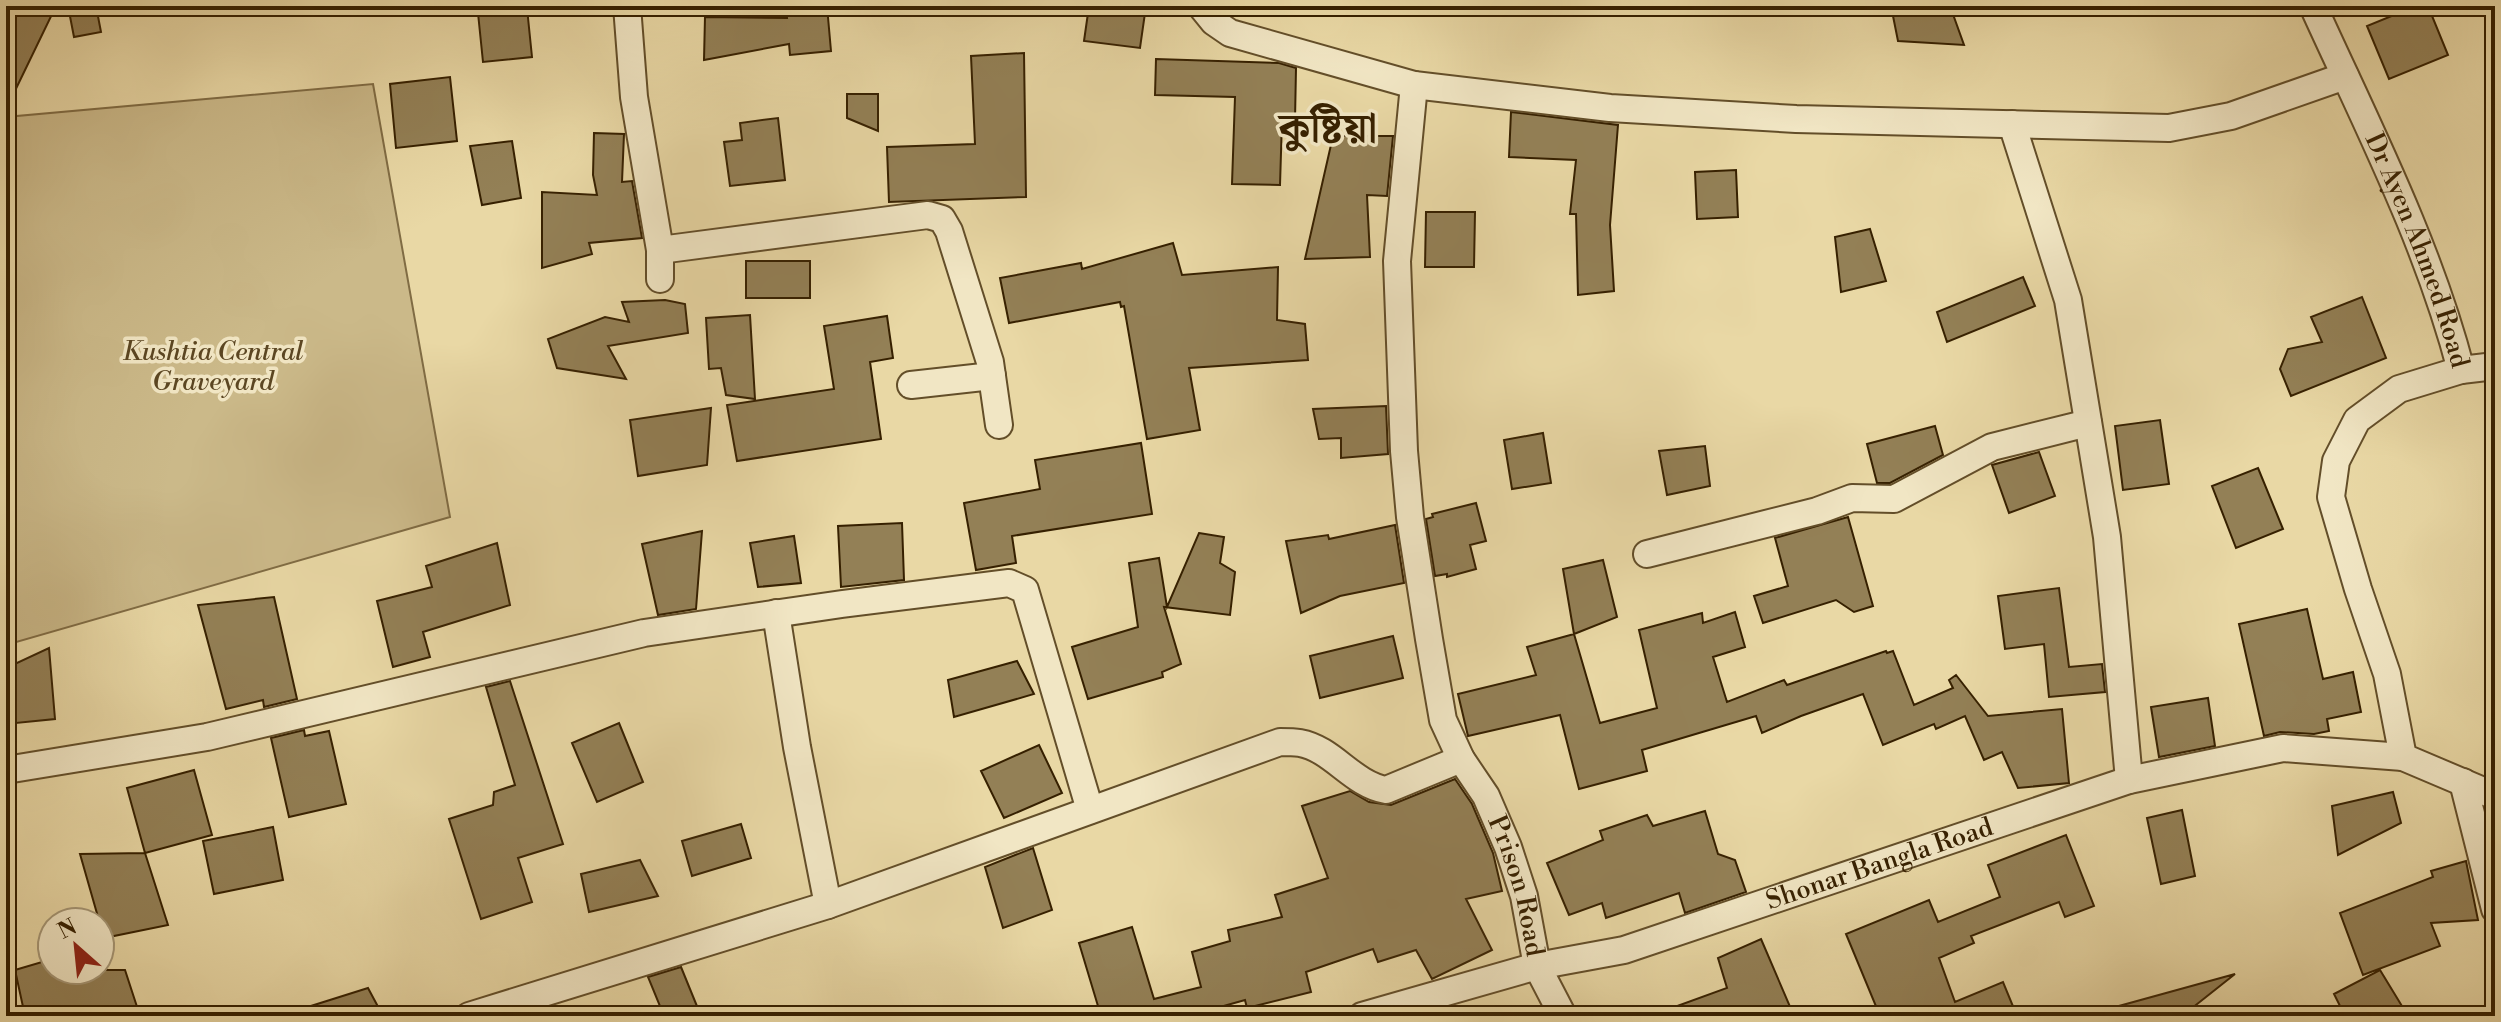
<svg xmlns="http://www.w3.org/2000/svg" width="2501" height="1022" font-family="'Libre Bodoni','Noto Serif Bengali',serif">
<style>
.green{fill:#cbb989;stroke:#806c44;stroke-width:2}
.building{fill:#938056;stroke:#362000;stroke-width:2}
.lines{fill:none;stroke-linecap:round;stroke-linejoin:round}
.minor-casing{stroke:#634e29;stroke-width:30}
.minor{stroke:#f1e6c4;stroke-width:26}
.labels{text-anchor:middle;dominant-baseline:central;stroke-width:7;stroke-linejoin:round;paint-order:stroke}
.street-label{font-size:26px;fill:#362000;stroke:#f1e6c4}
.park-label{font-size:26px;font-style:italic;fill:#5b4622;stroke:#f1e6c4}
.town-label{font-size:42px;font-weight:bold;fill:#362000;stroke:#f1e6c4}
</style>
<rect width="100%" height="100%" fill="#e9d8a5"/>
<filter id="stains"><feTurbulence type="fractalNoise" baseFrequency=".0025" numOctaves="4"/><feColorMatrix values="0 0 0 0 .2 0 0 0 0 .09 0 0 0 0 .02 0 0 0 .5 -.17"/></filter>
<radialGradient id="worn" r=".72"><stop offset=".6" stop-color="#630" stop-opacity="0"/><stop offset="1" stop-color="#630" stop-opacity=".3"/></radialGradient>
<!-- green -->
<path class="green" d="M 373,84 L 450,517 L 6,645 L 6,117 Z"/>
<!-- building -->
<path class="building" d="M 14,6 L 56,6 L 11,99 Z
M 68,6 L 96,6 L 101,32 L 74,37 Z
M 786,6 L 827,6 L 831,51 L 790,55 L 789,44 L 704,60 L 705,17 L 787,18 Z
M 1089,6 L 1146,6 L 1140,48 L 1084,41 Z
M 1891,6 L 1950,6 L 1964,45 L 1898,41 Z
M 2416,6 L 2428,6 L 2448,55 L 2389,79 L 2367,26 Z
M 527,8 L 532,57 L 483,62 L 478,13 Z
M 1024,53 L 1026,197 L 889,202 L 887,147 L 975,144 L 971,56 Z
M 1156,59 L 1279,63 L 1296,68 L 1295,120 L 1282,120 L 1280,185 L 1232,184 L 1235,97 L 1155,95 Z
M 450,77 L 457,141 L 396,148 L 390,84 Z
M 847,94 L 878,94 L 878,131 L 847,118 Z
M 1511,112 L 1618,125 L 1610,225 L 1614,291 L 1578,295 L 1576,214 L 1570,214 L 1576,160 L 1509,157 Z
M 778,118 L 785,180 L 730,186 L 724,142 L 742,140 L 740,123 Z
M 594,133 L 624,134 L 622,182 L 632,181 L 642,238 L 589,243 L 592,254 L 542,268 L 542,192 L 597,195 L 593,175 Z
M 1333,136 L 1393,136 L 1387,196 L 1367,195 L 1370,257 L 1305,259 Z
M 512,141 L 521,198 L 482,205 L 470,146 Z
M 1736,170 L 1738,217 L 1697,219 L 1695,172 Z
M 1426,212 L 1475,212 L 1474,267 L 1425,267 Z
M 1870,229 L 1886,281 L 1841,292 L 1835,237 Z
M 1173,243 L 1182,275 L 1278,267 L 1277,320 L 1305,324 L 1308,360 L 1189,368 L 1200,430 L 1147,439 L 1124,306 L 1121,307 L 1120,302 L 1009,323 L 1000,278 L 1081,263 L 1082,269 Z
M 746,261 L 810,261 L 810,298 L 746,298 Z
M 2023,277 L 2035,306 L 1947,342 L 1937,312 Z
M 2362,297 L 2386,358 L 2291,396 L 2280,369 L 2288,349 L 2322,342 L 2311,317 Z
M 665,300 L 685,304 L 688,333 L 608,346 L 626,379 L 557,368 L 548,339 L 605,317 L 629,322 L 622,302 Z
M 750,315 L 755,399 L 726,395 L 721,368 L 709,369 L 706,318 Z
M 887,316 L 893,358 L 870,362 L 881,439 L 737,461 L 727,405 L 834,389 L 824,326 Z
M 1386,406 L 1388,454 L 1341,458 L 1341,438 L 1319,439 L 1313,409 Z
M 711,408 L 707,465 L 638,476 L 630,420 Z
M 2160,420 L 2169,484 L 2123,490 L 2115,426 Z
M 1935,426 L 1943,455 L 1890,483 L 1877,483 L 1867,444 Z
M 1543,433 L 1551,483 L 1512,489 L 1504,440 Z
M 1141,443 L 1152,514 L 1012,536 L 1016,563 L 976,570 L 964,503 L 1040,489 L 1035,460 Z
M 1705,446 L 1710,486 L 1667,495 L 1659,451 Z
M 2039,452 L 2055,496 L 2009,513 L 1992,465 Z
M 2258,468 L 2283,529 L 2236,548 L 2212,486 Z
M 1476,503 L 1486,541 L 1470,545 L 1476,569 L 1447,577 L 1447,574 L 1435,576 L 1426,519 L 1433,517 L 1432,514 Z
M 1848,517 L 1873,606 L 1854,612 L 1836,600 L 1763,623 L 1754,596 L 1788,586 L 1775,538 Z
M 902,523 L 904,580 L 841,587 L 838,526 Z
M 1395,525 L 1404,583 L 1340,596 L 1301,613 L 1286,541 L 1328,535 L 1329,539 Z
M 702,531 L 696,609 L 658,615 L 642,544 Z
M 1199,533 L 1224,537 L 1220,563 L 1235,572 L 1230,615 L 1164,607 L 1181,664 L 1162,672 L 1163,677 L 1088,699 L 1072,647 L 1138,627 L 1129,563 L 1159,558 L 1167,607 Z
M 794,536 L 801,583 L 758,587 L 750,543 Z
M 497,543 L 510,605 L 423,632 L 430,657 L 393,667 L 377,601 L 432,587 L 426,566 Z
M 1603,560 L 1617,617 L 1574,634 L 1563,569 Z
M 2059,588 L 2069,667 L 2102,664 L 2105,692 L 2049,697 L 2044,644 L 2005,649 L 1998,596 Z
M 274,597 L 297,699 L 264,707 L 263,700 L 226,709 L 198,605 Z
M 2307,609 L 2323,679 L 2353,672 L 2361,712 L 2327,719 L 2329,731 L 2314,734 L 2280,732 L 2264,736 L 2239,624 Z
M 1735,612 L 1745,647 L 1713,657 L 1727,702 L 1784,680 L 1787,685 L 1886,651 L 1887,653 L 1893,651 L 1914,705 L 1953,688 L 1949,680 L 1956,675 L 1988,716 L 2062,709 L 2069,783 L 2018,788 L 2002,752 L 1984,760 L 1965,716 L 1936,729 L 1934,724 L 1883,745 L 1863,694 L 1801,716 L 1762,733 L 1756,716 L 1642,750 L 1647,771 L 1579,789 L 1560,715 L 1468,736 L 1458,694 L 1536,675 L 1527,647 L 1574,634 L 1600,723 L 1657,708 L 1639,630 L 1702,613 L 1703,623 Z
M 1393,636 L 1403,678 L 1320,698 L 1310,656 Z
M 49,648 L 55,719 L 16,723 L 6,668 Z
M 1017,661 L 1034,694 L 954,717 L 948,680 Z
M 510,681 L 563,844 L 518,858 L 532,902 L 481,919 L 449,819 L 493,805 L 494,792 L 515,785 L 486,687 Z
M 2208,698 L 2215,746 L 2159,757 L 2151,707 Z
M 619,723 L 643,782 L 597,802 L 572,743 Z
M 304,730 L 305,736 L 329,731 L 346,804 L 289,817 L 271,738 Z
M 1039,745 L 1062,793 L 1004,818 L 981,771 Z
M 194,770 L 212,835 L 145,853 L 127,788 Z
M 1455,779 L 1472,804 L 1493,853 L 1502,891 L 1466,899 L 1492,950 L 1432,979 L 1416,950 L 1378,962 L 1373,949 L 1306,972 L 1311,992 L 1247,1008 L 1245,1000 L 1188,1016 L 1101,1016 L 1079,943 L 1132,927 L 1154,999 L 1201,987 L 1192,952 L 1230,941 L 1228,930 L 1282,917 L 1275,895 L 1328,878 L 1302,806 L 1350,791 L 1369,802 L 1391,805 Z
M 2393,792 L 2401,823 L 2338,855 L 2332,806 Z
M 2182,810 L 2195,876 L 2161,884 L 2147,818 Z
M 1705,811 L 1718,854 L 1735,860 L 1746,892 L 1685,913 L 1679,893 L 1606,918 L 1602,903 L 1569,915 L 1547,863 L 1603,840 L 1600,831 L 1647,815 L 1653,826 Z
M 741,824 L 751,858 L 692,876 L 682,841 Z
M 273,827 L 283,880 L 214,894 L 203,841 Z
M 2066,835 L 2094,906 L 2065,917 L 2059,902 L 1971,936 L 1974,943 L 1939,958 L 1955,1002 L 2003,982 L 2017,1016 L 1880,1016 L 1846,934 L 1929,900 L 1938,922 L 2000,897 L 1988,865 Z
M 1033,848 L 1052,910 L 1003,928 L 985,867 Z
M 145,853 L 168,925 L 104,938 L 80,854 Z
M 640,860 L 658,896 L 589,912 L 581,874 Z
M 2466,861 L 2478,920 L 2431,923 L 2440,946 L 2363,975 L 2340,913 L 2433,877 L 2431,871 Z
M 1761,939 L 1794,1016 L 1658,1016 L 1658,1013 L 1727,988 L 1718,958 Z
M 52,959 L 52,970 L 125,970 L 140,1016 L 94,1016 L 93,1012 L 25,1016 L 15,970 Z
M 681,967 L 701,1016 L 664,1016 L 648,977 Z
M 2380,970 L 2408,1016 L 2345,1016 L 2334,994 Z
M 2235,974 L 2182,1016 L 2110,1016 L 2108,1009 Z
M 368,988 L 383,1016 L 296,1016 L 295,1011 Z"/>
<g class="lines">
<!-- minor casing -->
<g class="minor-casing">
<g id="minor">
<path d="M 627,6 L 634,97 L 660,250 L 660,279"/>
<path d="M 1201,6 L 1214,22 L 1230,33 L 1414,85 L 1610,108 L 1796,119 L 2169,128 L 2231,116 L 2345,76"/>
<path id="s1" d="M 2313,6 C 2367,125 2428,243 2461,370 L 2399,389 L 2357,420 L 2336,461 L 2331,497 L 2358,589 L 2387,674 L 2403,757 L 2495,796"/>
<path id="s2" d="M 1414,85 L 1397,261 L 1404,451 L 1410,517 L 1429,639 L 1443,720 L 1461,759 L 1486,796 L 1508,847 L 1524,896 L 1537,966 L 1563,1016"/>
<path d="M 2012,124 L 2068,300 L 2107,537 L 2129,780"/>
<path d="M 660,250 L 928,215 L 942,219 L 949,231 L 990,362 L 999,425"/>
<path d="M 2461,370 L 2495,366"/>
<path d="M 911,385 L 992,376"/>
<path d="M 1647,554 L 1817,511 L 1852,498 L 1894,499 L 1992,447 L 2088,423"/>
<path d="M 776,613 L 797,747 L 828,905"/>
<path d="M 6,770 L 207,737 L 644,633 L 842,604 L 1009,583 L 1025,590 L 1090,810"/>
<path d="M 2463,782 L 2495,909"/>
<path d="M 469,1016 L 828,905 L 1280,742 C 1287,742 1294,742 1300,743 C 1333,749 1352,784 1386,790 L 1461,759"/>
<path id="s3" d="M 1362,1016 L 1537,966 L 1624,950 L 2129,780 L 2283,748 L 2403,757"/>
</g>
</g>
<!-- minor -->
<use href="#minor" class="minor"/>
</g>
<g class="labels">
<!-- street labels -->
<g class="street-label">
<text stroke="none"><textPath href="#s1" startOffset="266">Dr Ayen Ahmed Road</textPath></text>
<text stroke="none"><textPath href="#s3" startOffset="540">Shonar Bangla Road</textPath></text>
<text stroke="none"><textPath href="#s2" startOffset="822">Prison Road</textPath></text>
</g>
<!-- park labels -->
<g class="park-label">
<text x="213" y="352">Kushtia Central<tspan x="213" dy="30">Graveyard</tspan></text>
</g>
<!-- town labels -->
<g class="town-label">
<text x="1328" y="129">কুষ্টিয়া</text>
</g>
</g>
<!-- margin -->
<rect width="2501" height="1022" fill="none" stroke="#e9d8a5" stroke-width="32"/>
<rect x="8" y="8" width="2485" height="1006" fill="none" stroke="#362000" stroke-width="4"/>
<rect x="16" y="16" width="2469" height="990" fill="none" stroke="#362000" stroke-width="2"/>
<!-- north arrow -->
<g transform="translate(76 946) rotate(333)"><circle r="38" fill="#f1e6c4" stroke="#a69776" stroke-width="2"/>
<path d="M0-6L14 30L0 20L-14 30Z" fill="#8f2418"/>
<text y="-12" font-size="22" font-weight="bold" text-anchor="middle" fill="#362000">N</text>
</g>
<rect width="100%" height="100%" filter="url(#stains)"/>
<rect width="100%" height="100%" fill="url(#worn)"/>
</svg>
